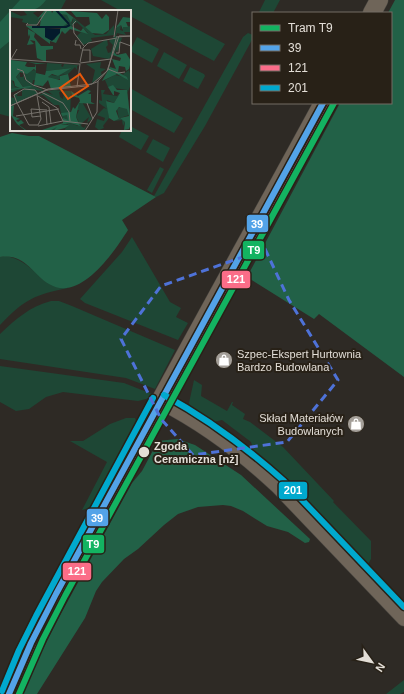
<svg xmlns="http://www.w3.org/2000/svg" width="404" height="694" font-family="Helvetica,sans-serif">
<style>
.green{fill:#1e4735}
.forest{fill:#226147}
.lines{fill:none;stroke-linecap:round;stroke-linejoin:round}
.minor-casing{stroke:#4a4742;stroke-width:15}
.tertiary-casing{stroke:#4a4742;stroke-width:19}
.minor{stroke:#6f6559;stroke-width:14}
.tertiary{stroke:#6f6559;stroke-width:18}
.bus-1-casing{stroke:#282117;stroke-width:9}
.bus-2-casing{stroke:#282117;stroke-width:9}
.bus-3-casing{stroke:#282117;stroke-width:9}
.bus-1{stroke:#53a3e8;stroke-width:6}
.bus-2{stroke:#fb6d88;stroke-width:6}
.bus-3{stroke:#00a9ce;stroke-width:6}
.tram-1-casing{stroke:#282117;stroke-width:9}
.tram-1{stroke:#13b361;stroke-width:6}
.marked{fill:none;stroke:#4e72d8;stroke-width:3;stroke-dasharray:8 5;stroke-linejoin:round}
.stop-dot{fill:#e3ded7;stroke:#282117;stroke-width:1.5}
.labels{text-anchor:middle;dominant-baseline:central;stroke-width:4;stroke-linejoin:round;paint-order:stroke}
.poi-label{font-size:11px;fill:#e3ded7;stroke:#282117;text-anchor:start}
.stop-label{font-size:11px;font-weight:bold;fill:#e3ded7;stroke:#282117;text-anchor:start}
.inset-river{fill:none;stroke:#041b2c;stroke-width:2}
.inset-road{fill:none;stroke:#76726c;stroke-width:1}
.view{fill:#e8590c;fill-opacity:0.15;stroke:#e8590c;stroke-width:2}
.inset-edge{fill:none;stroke:#e3ded7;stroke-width:2}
.line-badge{stroke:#282117;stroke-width:1.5}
.badge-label{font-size:11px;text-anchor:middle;font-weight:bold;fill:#fff}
</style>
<rect width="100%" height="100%" fill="#2e2a25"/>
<!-- green -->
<path class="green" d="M 0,0 L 66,0 L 60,11 L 11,11 L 11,117 L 0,114 Z
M 101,0 L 143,0 L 225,44 L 214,61 L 130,16 L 130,11 L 121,11 Z
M 265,0 L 280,0 L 273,13 L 259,12 Z
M 248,33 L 253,35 L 253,38 L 205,126 L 164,193 L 156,197 L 154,196 L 243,37 Z
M 137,37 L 159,49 L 152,63 L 130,51 Z
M 164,52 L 187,65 L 179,79 L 157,66 Z
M 190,67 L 204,74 L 205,76 L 198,89 L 183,81 Z
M 130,88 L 183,118 L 174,133 L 130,109 Z
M 130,126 L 149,136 L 141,150 L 119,137 L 122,130 L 130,130 Z
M 153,139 L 170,148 L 163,162 L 146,152 Z
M 160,167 L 164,169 L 152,193 L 147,190 Z
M 132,237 L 170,302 L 181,308 L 176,317 L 188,323 L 178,340 L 85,303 L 80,299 L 122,252 Z
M 5,256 C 34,260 40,288 68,288 C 34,295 25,299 0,325 L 0,257 Z
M 51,301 L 59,301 L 72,306 L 175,350 L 155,389 L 126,378 L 0,359 L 0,334 C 16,319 29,307 51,301 Z
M 0,366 L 124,383 L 152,394 L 150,398 L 138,401 L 63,392 L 46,397 L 29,409 L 16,411 L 0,402 Z
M 194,380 L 202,385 L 201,396 L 227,411 L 232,402 L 233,402 L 232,405 L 245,414 L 243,419 L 250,422 L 283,447 L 334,501 L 333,502 L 371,541 L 371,559 L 367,566 L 364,566 L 256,457 L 251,442 L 222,420 L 214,422 L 190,406 L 189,403 Z
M 126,418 L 135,418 L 137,423 L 96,499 L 89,508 L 82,510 L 107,462 L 70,441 L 83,441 L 110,424 Z
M 404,680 L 404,692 L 400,694 L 386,694 Z"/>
<!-- forest -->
<path class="forest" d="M 20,0 L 46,0 C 37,13 25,11 11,11 L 11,40 L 0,49 L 0,22 Z
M 395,0 L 404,0 L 404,377 L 319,314 L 314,319 L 247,277 L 340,103 L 391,103 L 391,13 L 388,13 Z
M 12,133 L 29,136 L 39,136 L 156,197 L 122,220 L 128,230 C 114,252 80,303 49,284 C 32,274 25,253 0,257 L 0,137 Z
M 177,439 L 195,445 L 241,475 L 310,539 L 309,542 L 305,543 L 288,532 L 267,526 L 243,511 L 231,506 L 223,505 L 198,507 L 178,514 L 164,525 L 138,549 L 124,559 L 102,582 L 96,591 L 85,618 L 37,694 L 23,694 L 34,667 L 57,621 L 132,483 L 142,471 L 158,441 Z"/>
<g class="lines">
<!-- minor casing -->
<g class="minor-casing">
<path id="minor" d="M 160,402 C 203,424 243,454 278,487 L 404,619"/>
</g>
<!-- tertiary casing -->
<g class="tertiary-casing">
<path id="tertiary" d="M 372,13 L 379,0
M 9,694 C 36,625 74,561 109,496 C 179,364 252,234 323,103"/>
</g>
<!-- minor -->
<use href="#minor" class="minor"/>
<!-- tertiary -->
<use href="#tertiary" class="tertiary"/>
<!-- bus-1 casing -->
<g class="bus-1-casing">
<path id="bus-1" d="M 9,694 L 31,643 L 56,594 L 323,103"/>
</g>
<!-- bus-2 casing -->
<g class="bus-2-casing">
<path id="bus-2" d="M 18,694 L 38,647 L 63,597 L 330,107"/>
</g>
<!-- bus-3 casing -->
<g class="bus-3-casing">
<path id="bus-3" d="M 164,395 C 208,419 247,448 284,481 L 404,607
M 2,691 L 19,650 L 36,616 L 153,398"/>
</g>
<!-- bus-1 -->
<use href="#bus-1" class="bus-1"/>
<!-- bus-2 -->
<use href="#bus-2" class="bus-2"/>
<!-- bus-3 -->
<use href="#bus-3" class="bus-3"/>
<!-- tram-1 casing -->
<g class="tram-1-casing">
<path id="tram-1" d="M 19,694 L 43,639 L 65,596 L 334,103"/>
</g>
<!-- tram-1 -->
<use href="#tram-1" class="tram-1"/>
</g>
<!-- marked area -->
<path class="marked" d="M 265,249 L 289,300 L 338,380 L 287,442 L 193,455 L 161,419 L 121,339 L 161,286 Z"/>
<!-- icons -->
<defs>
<g id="shop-disc" transform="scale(0.9)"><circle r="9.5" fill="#a49f99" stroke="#282117"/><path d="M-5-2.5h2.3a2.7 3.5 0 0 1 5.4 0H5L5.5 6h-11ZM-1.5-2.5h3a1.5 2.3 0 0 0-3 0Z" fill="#fff"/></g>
</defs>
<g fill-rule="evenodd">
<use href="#shop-disc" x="224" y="360"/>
<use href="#shop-disc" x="356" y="424"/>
</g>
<!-- markers -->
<circle class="stop-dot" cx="144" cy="452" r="6"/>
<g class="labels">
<!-- poi labels -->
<g class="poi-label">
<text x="237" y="354">Szpec-Ekspert Hurtownia<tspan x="237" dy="13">Bardzo Budowlana</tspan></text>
<text x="343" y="418" text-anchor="end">Skład Materiałów<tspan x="343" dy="13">Budowlanych</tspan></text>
</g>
<!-- stop labels -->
<g class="stop-label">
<text x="154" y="446">Zgoda<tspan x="154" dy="13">Ceramiczna [nż]</tspan></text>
</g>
</g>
<!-- overview -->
<g transform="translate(10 10)">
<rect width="121" height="121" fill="#2e2a25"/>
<path d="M 13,0 L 29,0 L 23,3 L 30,9 L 26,16 L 12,12 L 13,9 L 0,7 L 0,1 L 11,6 L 17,5 ZM 51,4 L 58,5 L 62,14 L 63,8 L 69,12 L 85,25 L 96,24 L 104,15 L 104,25 L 81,28 L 82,31 L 73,35 L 67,26 L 71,22 L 78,23 L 67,12 L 62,16 L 52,17 L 56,13 L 59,14 ZM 107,15 L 111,15 L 110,20 L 113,21 L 113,17 L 121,16 L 121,22 L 114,22 L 116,25 L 107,23 L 106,26 L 112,28 L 107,43 L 106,39 L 105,43 L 104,42 L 99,49 L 83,46 L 81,39 L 97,29 L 98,35 L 96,37 L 98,43 L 101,42 L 103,35 L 99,31 L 105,26 ZM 91,52 L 90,58 L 96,59 L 91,62 L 92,66 L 82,73 L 85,60 L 76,54 ZM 37,53 L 52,54 L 51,56 L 53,57 L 54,54 L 69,55 L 67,56 L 67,60 L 65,57 L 58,64 L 50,65 L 51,69 L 46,69 L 38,67 L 41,65 L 48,66 L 62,58 L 36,61 ZM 24,60 L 26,61 L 26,70 L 23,70 L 22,75 L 30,79 L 31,77 L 33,76 L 31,79 L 34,81 L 25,80 L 28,83 L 0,96 L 0,87 L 4,88 L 4,85 L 8,82 L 7,86 L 12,86 L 12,81 L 9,82 L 13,80 L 15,80 L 14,78 L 0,83 L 0,65 L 5,77 L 14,78 L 6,67 L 10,63 L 10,67 L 13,67 L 13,63 L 15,71 L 15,63 ZM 119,60 L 121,67 L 121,96 L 121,74 L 117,84 L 121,114 L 117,80 L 98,77 L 95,70 L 105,65 L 115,67 L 113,64 ZM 45,80 L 53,81 L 49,82 L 50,87 L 53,89 L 54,81 L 61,81 L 60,111 L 53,110 L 49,95 L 44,95 L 33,85 L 28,86 L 35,82 L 43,85 L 38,81 ZM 91,80 L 95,80 L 93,84 L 107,86 L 110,83 L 104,93 L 97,90 L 99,108 L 93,116 L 94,118 L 89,120 L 85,117 L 87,109 L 94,111 L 95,108 L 87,105 L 94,98 L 97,99 L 89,93 L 89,90 L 92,91 ZM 72,92 L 82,109 L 77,113 L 79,107 L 72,113 L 71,116 L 74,118 L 77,114 L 74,121 L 54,121 L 58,114 L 41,121 L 29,121 L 60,113 L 68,116 L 69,114 L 68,110 L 66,107 L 69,100 L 66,100 L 65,105 L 68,114 L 65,107 L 65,99 L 69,93 ZM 112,96 L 118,99 L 119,105 L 110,108 L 115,112 L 113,116 L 112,110 L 104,111 L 109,109 L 107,99 Z" fill="#1e4735"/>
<path d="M 35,0 L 41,0 L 42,3 L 44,0 L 49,3 L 49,0 L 55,1 L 69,12 L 63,8 L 61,13 L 57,5 L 50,4 L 59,12 L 52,17 L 59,15 L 71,21 L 73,18 L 78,24 L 60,19 L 55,24 L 52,21 L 46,33 L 40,31 L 40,34 L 16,16 L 30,16 L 31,7 L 28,9 L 28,8 ZM 46,16 L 51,18 L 44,30 L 35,27 L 35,18 ZM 61,1 L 87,3 L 92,9 L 96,4 L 99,7 L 99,20 L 93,24 L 82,23 L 75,17 L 80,14 L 79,7 L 66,7 ZM 113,7 L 121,8 L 121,12 L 116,12 L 118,17 L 113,17 L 113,20 L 111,15 L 106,18 ZM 18,19 L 25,23 L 24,27 L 31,36 L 43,36 L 43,39 L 36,40 L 36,52 L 27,48 L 25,31 L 20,30 L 24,34 L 17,35 L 20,27 L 19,24 L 18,27 ZM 104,42 L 107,45 L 116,43 L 121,51 L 119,59 L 116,61 L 115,57 L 109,56 L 108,62 L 117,67 L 118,70 L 107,64 L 92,71 L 100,57 L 106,59 L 102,49 L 110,51 L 111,48 L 103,45 ZM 1,50 L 17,52 L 15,56 L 18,57 L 25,57 L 26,54 L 18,52 L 37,54 L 26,54 L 26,61 L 24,59 L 17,64 L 10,62 L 6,67 L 13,77 L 20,76 L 22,77 L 0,80 L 0,76 L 0,79 L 10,78 L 5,76 L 4,71 L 1,70 ZM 62,58 L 48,66 L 42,64 L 38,67 L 50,70 L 50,66 L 58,64 L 61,77 L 41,79 L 38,70 L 33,76 L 24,75 L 26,63 L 35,65 L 36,61 ZM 103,75 L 107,80 L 117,80 L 121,114 L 119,119 L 114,120 L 115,112 L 110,108 L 119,106 L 117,99 L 109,97 L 106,101 L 109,109 L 104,111 L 99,108 L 96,91 L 104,93 L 110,83 L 104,81 L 104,85 L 107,85 L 103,85 L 98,77 ZM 78,80 L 81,81 L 78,84 L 81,84 L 81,92 L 85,94 L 69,93 L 66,107 L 70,116 L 60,113 L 51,115 L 59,115 L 55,118 L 43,121 L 47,117 L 39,121 L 29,121 L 53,113 L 53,108 L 58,110 L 57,105 L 52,106 L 51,103 L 61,102 L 63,97 L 65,99 L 70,91 L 69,88 L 62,86 L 61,81 L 68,86 ZM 4,95 L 3,106 L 10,109 L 6,110 L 8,112 L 11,110 L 14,113 L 9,115 L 16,120 L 25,121 L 16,121 L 7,114 L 0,104 L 0,97 Z" fill="#226147" fill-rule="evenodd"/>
<path d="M 35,18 L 50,19 L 50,23 L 42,31 L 35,27 Z" fill="#041b2c"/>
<path class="inset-river" d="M 46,0 L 59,14M 22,17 L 56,17 L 60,15"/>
<path class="inset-road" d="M 61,0 L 93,0M 66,11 L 63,14 L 64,23 L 74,36M 18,13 L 16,15 L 27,15 L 37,0M 104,27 L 108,0M 106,27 L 121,26M 66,30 L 65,35 L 70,35 L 71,39M 73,40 L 80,40 L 80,52M 106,43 L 109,43 L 110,32 L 121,36M 0,49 L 70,54M 0,51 L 7,39M 70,52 L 73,38 L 78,33 L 107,28M 70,53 L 101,49M 7,59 L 13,61 L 16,70 L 23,75 L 38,80M 98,59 L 108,63 L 115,62M 67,77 L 70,54M 31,82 L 53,93 L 59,102 L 60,111M 27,85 L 31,109 L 28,115M 28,86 L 47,98 L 53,111M 32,92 L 39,97 L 41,114M 7,93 L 4,85 L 14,79 L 25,80 L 28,84M 7,93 L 19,115 L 28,115M 77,93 L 83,109M 0,96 L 37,80 L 76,76 L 87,72 L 98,60 L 106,29M 0,96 L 38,79 L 82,74 L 97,61 L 109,26 L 121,26M 36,101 L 37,115M 6,106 L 49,99M 31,106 L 22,107 L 21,99 L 37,100M 28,116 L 53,111 L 78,114M 75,121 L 87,102 L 88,71"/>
<path class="view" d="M 70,64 L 78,76 L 58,89 L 50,78 Z"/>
<rect width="121" height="121" class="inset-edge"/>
</g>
<g class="line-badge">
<rect x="246" y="214" width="23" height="19" rx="4" fill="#53a3e8"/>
<rect x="242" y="240" width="23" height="20" rx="4" fill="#13b361"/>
<rect x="221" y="270" width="30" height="19" rx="4" fill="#fb6d88"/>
<rect x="278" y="481" width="30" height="19" rx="4" fill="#00a9ce"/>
<rect x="86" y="508" width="23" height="19" rx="4" fill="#53a3e8"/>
<rect x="82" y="534" width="23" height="20" rx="4" fill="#13b361"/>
<rect x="62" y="562" width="30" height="19" rx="4" fill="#fb6d88"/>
</g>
<g class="badge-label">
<text x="257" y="228">39</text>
<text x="254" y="254">T9</text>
<text x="236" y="283">121</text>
<text x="293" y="494">201</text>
<text x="97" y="522">39</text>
<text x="93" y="548">T9</text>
<text x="77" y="575">121</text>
</g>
<!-- legend -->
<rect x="252" y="12" width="140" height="92" fill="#282117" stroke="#736d64"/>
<rect x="260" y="25" width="20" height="6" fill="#13b361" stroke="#736d64"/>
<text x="288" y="32" font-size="12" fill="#e3ded7">Tram T9</text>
<rect x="260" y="45" width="20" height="6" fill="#53a3e8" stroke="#736d64"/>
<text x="288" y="52" font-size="12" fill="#e3ded7">39</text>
<rect x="260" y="65" width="20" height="6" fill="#fb6d88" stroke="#736d64"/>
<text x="288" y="72" font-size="12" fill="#e3ded7">121</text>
<rect x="260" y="85" width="20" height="6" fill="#00a9ce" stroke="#736d64"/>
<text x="288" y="92" font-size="12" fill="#e3ded7">201</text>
<!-- north arrow -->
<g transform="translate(372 662) rotate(123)" stroke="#282117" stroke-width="3" paint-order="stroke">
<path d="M0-3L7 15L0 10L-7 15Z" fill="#e3ded7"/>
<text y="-6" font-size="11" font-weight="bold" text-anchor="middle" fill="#e3ded7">N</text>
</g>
</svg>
